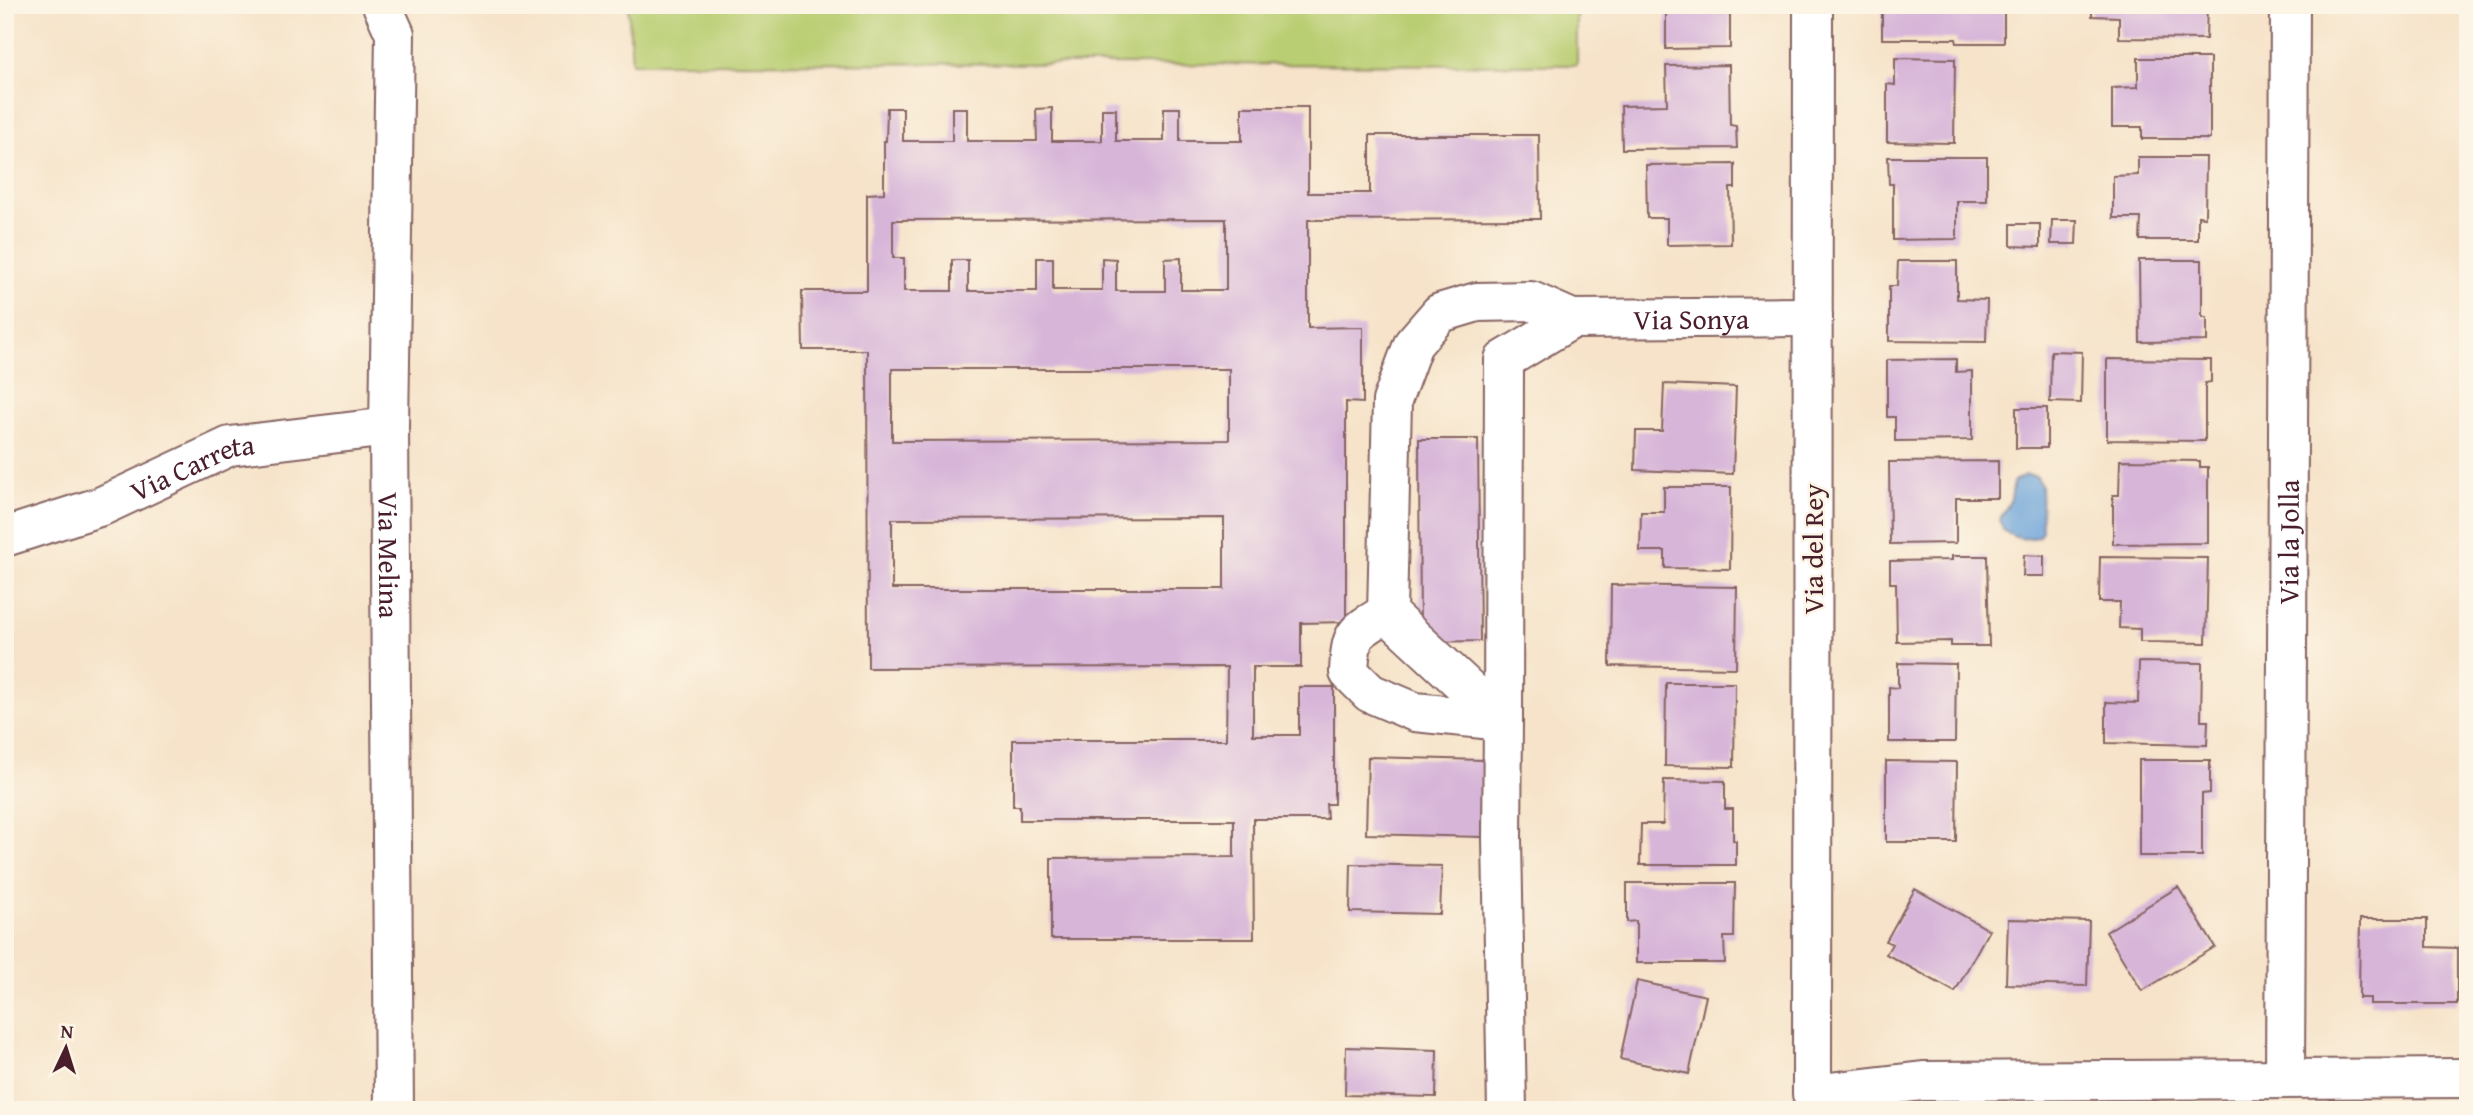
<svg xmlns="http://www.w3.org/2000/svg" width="2473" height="1115" font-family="'Gentium Book Plus',serif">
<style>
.green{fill:#b9ce72;stroke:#82764e;stroke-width:2}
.water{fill:#6aa3d9;stroke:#5a6182;stroke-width:2}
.building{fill:#d7b5d9;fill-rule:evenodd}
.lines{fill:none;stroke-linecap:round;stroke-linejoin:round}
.minor-casing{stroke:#866462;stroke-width:42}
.minor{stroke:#fff;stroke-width:38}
.labels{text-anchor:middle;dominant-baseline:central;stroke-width:5;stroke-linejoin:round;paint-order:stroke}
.street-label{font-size:28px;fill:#4a1f2b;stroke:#fcf5e5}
</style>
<rect width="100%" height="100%" fill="#fcf5e5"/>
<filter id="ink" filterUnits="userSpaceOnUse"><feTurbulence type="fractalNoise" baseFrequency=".0143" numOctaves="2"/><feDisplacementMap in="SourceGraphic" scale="14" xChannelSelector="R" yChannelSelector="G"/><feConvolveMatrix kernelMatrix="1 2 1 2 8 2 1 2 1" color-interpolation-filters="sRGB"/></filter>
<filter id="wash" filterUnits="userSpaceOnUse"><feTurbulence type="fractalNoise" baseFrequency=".00686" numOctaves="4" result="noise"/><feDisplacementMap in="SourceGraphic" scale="28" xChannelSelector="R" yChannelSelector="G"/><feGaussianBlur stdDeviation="1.57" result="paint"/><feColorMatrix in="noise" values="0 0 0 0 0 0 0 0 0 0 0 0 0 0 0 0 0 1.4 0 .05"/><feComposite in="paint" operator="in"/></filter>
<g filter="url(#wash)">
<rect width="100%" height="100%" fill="#f6e3c9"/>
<!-- green -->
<path class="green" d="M 628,5 L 1577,5 L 1577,65 L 632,63 Z"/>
<!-- water -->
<path class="water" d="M 2025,475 L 2037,477 L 2041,485 L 2042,531 L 2038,537 C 2023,540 2015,539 2003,530 L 2000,519 L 2011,499 L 2014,481 Z"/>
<g id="blocks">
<!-- building -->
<path class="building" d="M 1666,5 L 1730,5 L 1730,48 L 1666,49 Z
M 1882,5 L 2004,5 L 2004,43 L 1957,43 L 1956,39 L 1882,39 Z
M 2092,5 L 2207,5 L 2206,39 L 2119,38 L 2119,17 L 2092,16 Z
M 1895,58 L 1955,59 L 1954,143 L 1887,142 L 1887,84 L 1895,85 Z
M 2138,58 L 2210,58 L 2210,139 L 2142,139 L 2142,127 L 2112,127 L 2112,88 L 2138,87 Z
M 1729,65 L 1730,125 L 1736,126 L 1737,148 L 1622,149 L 1621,106 L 1667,105 L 1666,66 Z
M 1242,107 L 1308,107 L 1308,193 L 1370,193 L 1370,135 L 1539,135 L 1540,219 L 1308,220 L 1308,328 L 1363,327 L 1363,403 L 1346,402 L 1346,622 L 1301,623 L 1301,667 L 1253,667 L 1253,735 L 1299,735 L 1299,687 L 1334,687 L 1334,804 L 1326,804 L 1327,819 L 1253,819 L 1254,939 L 1051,939 L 1051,858 L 1234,857 L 1234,820 L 1020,820 L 1020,806 L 1013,806 L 1013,740 L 1226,740 L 1227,667 L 868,668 L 867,350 L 803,350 L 802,291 L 867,291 L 867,194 L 884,193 L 884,141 L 886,141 L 887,108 L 903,108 L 903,141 L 952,141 L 952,108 L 967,108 L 967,141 L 1037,141 L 1036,109 L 1052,108 L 1052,141 L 1102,141 L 1102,109 L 1116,109 L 1116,141 L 1164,141 L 1164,108 L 1180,108 L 1180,141 L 1242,141 ZM 1226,219 L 1226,290 L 1181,290 L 1181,258 L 1165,259 L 1165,291 L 1116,291 L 1116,259 L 1102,258 L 1102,290 L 1053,290 L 1053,258 L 1037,258 L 1037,291 L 968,291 L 968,260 L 952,260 L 952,291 L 904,291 L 904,258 L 893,258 L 893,220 ZM 892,369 L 1229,369 L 1229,440 L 892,441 ZM 1224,518 L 1224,589 L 892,589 L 892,519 Z
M 1888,157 L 1987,157 L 1987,201 L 1957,201 L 1957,239 L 1893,240 L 1893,184 L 1889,184 Z
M 2138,157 L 2206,157 L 2205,217 L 2198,216 L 2198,240 L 2140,240 L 2141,218 L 2113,218 L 2113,176 L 2138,175 Z
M 1735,164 L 1735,188 L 1730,188 L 1731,244 L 1667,245 L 1667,218 L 1647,218 L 1646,165 Z
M 2052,220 L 2077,220 L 2076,244 L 2051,244 Z
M 2011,224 L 2040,224 L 2040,247 L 2011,246 Z
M 2139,260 L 2202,260 L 2202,317 L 2207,317 L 2207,341 L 2140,342 Z
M 1898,261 L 1957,261 L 1957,299 L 1987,300 L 1986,342 L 1889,341 L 1889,286 L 1897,286 Z
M 2051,351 L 2082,352 L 2081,403 L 2050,402 Z
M 1956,359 L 1956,372 L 1972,371 L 1972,440 L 1895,441 L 1895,417 L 1887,417 L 1887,360 Z
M 2107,359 L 2211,360 L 2211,382 L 2205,383 L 2205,441 L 2107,440 Z
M 1664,384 L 1736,387 L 1733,474 L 1635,470 L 1636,431 L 1662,431 Z
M 2016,408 L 2047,408 L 2047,448 L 2016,448 Z
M 1419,439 L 1478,439 L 1480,641 L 1420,642 Z
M 2120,460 L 2200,461 L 2200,467 L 2208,467 L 2208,543 L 2113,544 L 2113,495 L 2119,495 Z
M 1998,461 L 1998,498 L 1956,498 L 1956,543 L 1890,544 L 1889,462 Z
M 1664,487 L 1731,487 L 1730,569 L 1665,568 L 1665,551 L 1640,551 L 1641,512 L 1664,512 Z
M 2024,555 L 2044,556 L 2044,576 L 2023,576 Z
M 1952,556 L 1987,556 L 1989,646 L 1951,646 L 1951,641 L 1897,642 L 1896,583 L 1890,583 L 1890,561 L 1952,560 Z
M 2100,557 L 2208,558 L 2206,643 L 2140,642 L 2140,629 L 2119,628 L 2120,602 L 2099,602 Z
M 1611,585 L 1737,587 L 1736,668 L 1610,666 Z
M 2139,662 L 2202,663 L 2201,721 L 2208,721 L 2207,745 L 2106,743 L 2106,702 L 2138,703 Z
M 1898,663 L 1956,664 L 1955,742 L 1889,742 L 1889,687 L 1898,688 Z
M 1666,683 L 1735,683 L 1734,767 L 1665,766 Z
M 1368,757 L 1484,760 L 1482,837 L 1366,834 Z
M 2139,760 L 2210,760 L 2210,793 L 2202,794 L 2202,856 L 2139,856 Z
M 1886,761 L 1957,762 L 1956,842 L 1886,842 Z
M 1664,780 L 1725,781 L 1725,809 L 1733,809 L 1733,840 L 1736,841 L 1736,865 L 1640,865 L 1641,824 L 1663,824 Z
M 1351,864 L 1442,866 L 1440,914 L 1350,912 Z
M 1627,883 L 1735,883 L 1734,937 L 1724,937 L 1725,963 L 1636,963 L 1636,921 L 1627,922 Z
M 2178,887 L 2215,947 L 2142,991 L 2106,932 Z
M 1915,889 L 1989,930 L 1955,992 L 1886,954 L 1892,944 L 1886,941 Z
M 2008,919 L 2089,921 L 2087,986 L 2006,984 Z
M 2360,919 L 2427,919 L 2427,947 L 2457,948 L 2457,1004 L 2370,1004 L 2370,998 L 2359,998 Z
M 1637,981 L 1706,996 L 1689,1074 L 1620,1059 Z
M 1346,1047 L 1437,1050 L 1436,1097 L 1345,1095 Z"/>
</g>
</g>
<g filter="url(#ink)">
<use href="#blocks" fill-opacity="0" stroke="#866462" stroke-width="2"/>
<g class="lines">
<!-- minor casing -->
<g class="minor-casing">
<g id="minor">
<path id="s1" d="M 382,5 L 395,34 L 389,427 L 394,1110"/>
<path d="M 1813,5 L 1812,1094 L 1923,1081 L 2468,1078"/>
<path id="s2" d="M 5,537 L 102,506 L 230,446 L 389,427"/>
<path d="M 1387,613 C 1353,633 1351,632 1349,672 L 1370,693 L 1415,712 L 1503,721 L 1504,360 L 1572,319"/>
<path id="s3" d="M 2285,1079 L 2290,5"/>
<path id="s4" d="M 1507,1110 L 1502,839 L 1503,721 L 1387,613 L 1392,401 L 1413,344 L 1440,313 L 1477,302 L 1531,301 L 1572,319 L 1813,317"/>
</g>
</g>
<!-- minor -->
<use href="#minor" class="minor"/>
</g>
</g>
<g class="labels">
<!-- street labels -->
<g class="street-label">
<text stroke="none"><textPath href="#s4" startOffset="1118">Via Sonya</textPath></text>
<text stroke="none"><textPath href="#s2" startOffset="201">Via Carreta</textPath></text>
<text stroke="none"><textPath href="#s3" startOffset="537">Via la Jolla</textPath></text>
<text transform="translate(1812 549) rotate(-90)">Via del Rey</text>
<text stroke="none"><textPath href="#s1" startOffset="553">Via Melina</textPath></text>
</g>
</g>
<!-- margin -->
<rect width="2473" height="1115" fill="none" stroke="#fcf5e5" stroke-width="28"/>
<!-- north arrow -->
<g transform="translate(66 1048) rotate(4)" stroke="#fcf5e5" stroke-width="5" paint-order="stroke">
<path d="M0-5L12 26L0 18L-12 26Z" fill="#4a1f2b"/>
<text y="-10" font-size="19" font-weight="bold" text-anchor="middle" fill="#4a1f2b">N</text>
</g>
</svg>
